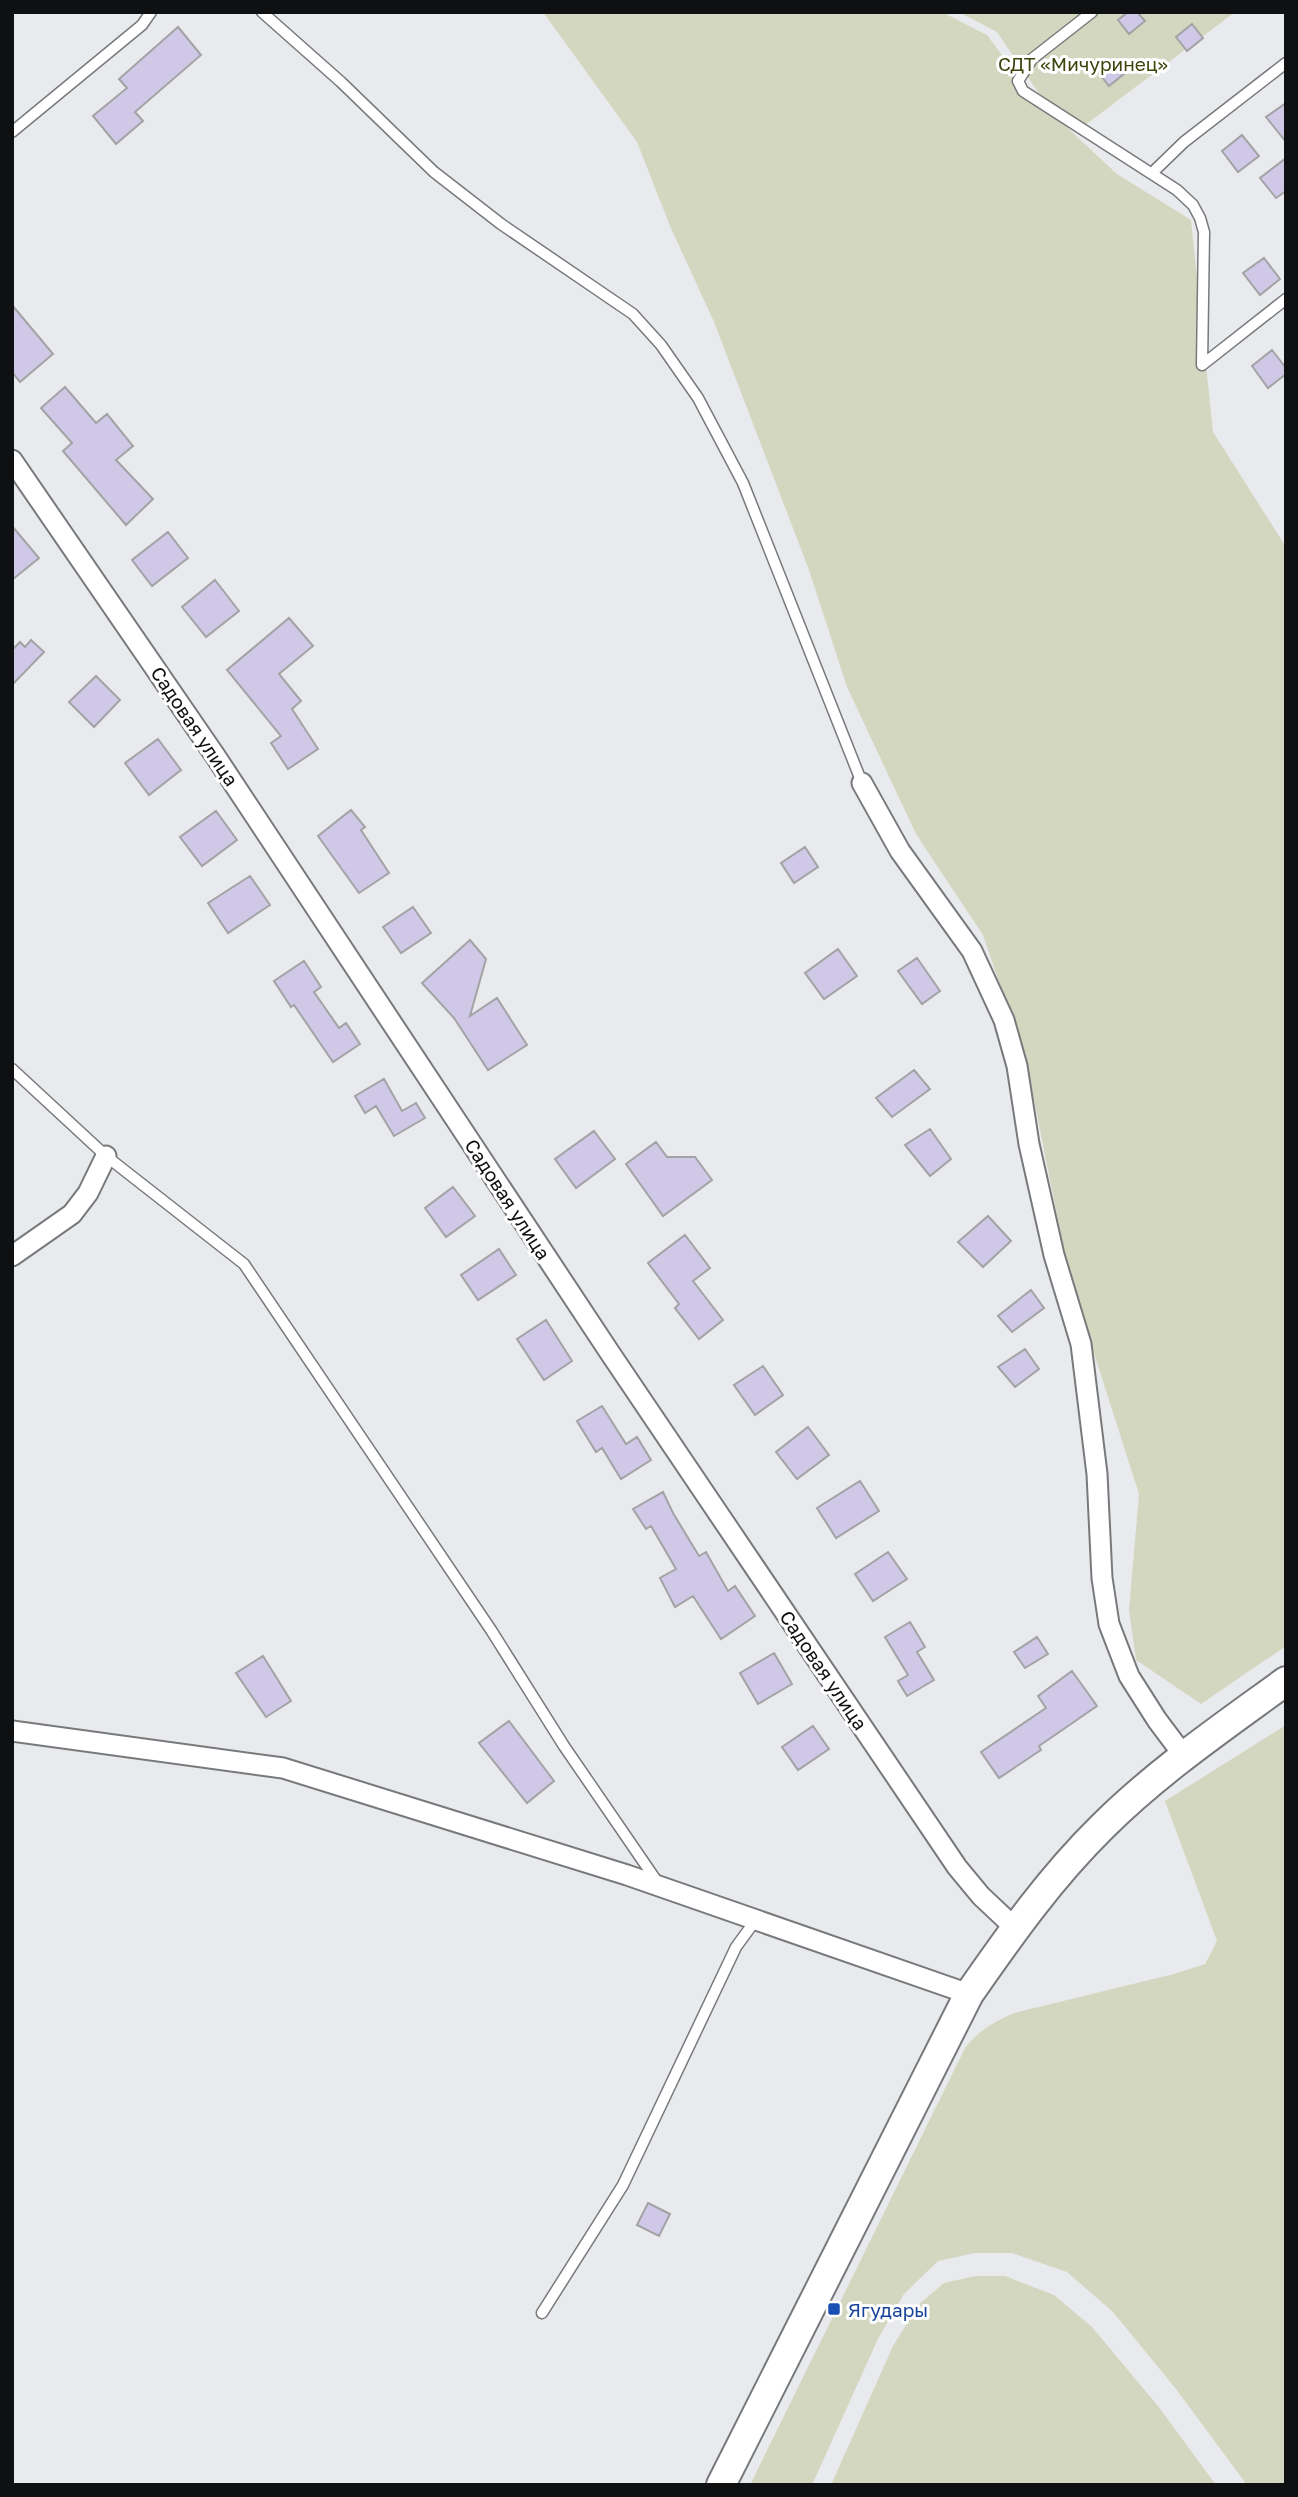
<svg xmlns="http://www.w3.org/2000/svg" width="1298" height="2497" font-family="'Golos Text',sans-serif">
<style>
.green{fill:#d4d7c0}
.building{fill:#cfc8e7;stroke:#a3a3a5;stroke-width:2}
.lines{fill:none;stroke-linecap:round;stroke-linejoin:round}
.lane-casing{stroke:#77797b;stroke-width:13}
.street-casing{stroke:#77797b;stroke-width:23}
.secondary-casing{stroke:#77797b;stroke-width:32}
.lane{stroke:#fff;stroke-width:10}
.street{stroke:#fff;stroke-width:19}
.secondary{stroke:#fff;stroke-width:28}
.transit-dot{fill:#1a4fb4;stroke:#fff;stroke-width:2.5}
.labels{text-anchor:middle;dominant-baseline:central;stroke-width:6;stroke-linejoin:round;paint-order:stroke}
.park-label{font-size:19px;fill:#3e420b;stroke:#fff}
.street-label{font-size:19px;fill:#0f1011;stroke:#fff}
.transit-label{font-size:19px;fill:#164399;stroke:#fff;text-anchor:start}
</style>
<rect width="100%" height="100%" fill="#e9eaed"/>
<!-- green -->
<path class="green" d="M 543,12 L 942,12 L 987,35 L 1030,93 L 1117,174 L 1191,220 L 1213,432 L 1286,547 L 1286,1646 L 1201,1704 L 1136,1660 L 1129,1610 L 1139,1494 L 1069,1275 L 1027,1065 L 983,935 L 916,834 L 847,687 L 809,570 L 714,322 L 670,226 L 637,142 Z
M 959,12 L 1235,12 L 1080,129 L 1038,92 L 997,32 Z
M 1286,1725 L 1286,2485 L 1247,2485 L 1176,2389 L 1113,2312 L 1067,2272 L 1012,2253 L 975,2253 L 938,2261 L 904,2294 L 878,2339 L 812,2485 L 750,2485 L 965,2048 C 979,2030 994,2022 1014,2013 L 1174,1974 L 1205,1964 L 1217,1941 L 1165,1801 Z
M 975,2276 L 1005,2276 L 1054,2295 L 1092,2327 L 1158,2406 L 1216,2485 L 831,2485 L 893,2346 L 919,2304 L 944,2283 Z"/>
<!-- building -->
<path class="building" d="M 1128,12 L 1137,12 L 1145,21 L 1129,34 L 1118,20 Z
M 1192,24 L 1203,38 L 1187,51 L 1176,37 Z
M 178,27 L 201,55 L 135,112 L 143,121 L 116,144 L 93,116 L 127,88 L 119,79 Z
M 1113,59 L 1125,73 L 1109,86 L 1098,72 Z
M 1286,103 L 1286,142 L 1266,117 Z
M 1242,135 L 1259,156 L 1238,172 L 1222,151 Z
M 1286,158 L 1286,191 L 1276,198 L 1260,178 Z
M 1264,258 L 1280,279 L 1260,295 L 1243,273 Z
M 12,305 L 53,354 L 20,382 L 12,372 Z
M 1272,350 L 1286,368 L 1286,374 L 1268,388 L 1252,366 Z
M 65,387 L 96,423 L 107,414 L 133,446 L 116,460 L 153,499 L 126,525 L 63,451 L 72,443 L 41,408 Z
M 12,526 L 39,558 L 12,580 Z
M 168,532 L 188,558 L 152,586 L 132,560 Z
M 215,580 L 239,611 L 206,637 L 182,607 Z
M 289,618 L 313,646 L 279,674 L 301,701 L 292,709 L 318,749 L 288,769 L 271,743 L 281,736 L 227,670 Z
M 31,640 L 44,652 L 12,685 L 12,650 L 20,642 L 25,647 Z
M 96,676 L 120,700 L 94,727 L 69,702 Z
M 158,739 L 181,770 L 149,795 L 125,763 Z
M 351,810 L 365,827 L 361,830 L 389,873 L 359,893 L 318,836 Z
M 216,811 L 237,840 L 202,866 L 180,837 Z
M 805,847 L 818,867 L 794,883 L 781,863 Z
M 250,876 L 270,905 L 228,933 L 208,903 Z
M 413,907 L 431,933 L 401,953 L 383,927 Z
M 470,940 L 486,959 L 470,1016 L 497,998 L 527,1045 L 488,1070 L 454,1018 L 422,983 Z
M 838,949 L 857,976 L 824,999 L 805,973 Z
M 917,958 L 940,991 L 922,1004 L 898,971 Z
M 304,961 L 321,987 L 314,992 L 339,1028 L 346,1023 L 360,1044 L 333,1062 L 294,1005 L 291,1007 L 274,981 Z
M 914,1070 L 930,1089 L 892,1117 L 876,1098 Z
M 384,1079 L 402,1111 L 416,1103 L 425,1118 L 394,1136 L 376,1106 L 365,1113 L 355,1096 Z
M 930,1129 L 951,1159 L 930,1176 L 905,1145 Z
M 594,1131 L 615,1159 L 576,1188 L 555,1159 Z
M 656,1142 L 667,1157 L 695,1157 L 712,1180 L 663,1216 L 626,1164 Z
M 453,1187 L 475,1216 L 446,1237 L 425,1208 Z
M 988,1216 L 1011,1241 L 983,1267 L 958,1242 Z
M 685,1235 L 710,1268 L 693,1281 L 723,1320 L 699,1339 L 675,1308 L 679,1304 L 648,1263 Z
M 499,1249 L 516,1275 L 478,1300 L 461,1275 Z
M 1031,1290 L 1044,1308 L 1012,1332 L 998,1316 Z
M 546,1320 L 572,1361 L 544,1380 L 517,1339 Z
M 1025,1349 L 1039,1369 L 1015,1387 L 998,1367 Z
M 763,1366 L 783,1395 L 755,1415 L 734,1385 Z
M 602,1406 L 626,1444 L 637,1437 L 651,1460 L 621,1479 L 602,1448 L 596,1452 L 577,1421 Z
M 808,1427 L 829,1455 L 797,1479 L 776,1452 Z
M 860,1481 L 879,1511 L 836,1538 L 817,1508 Z
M 663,1492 L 673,1513 L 699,1556 L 706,1552 L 728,1591 L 735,1586 L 755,1616 L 721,1639 L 693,1596 L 675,1607 L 660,1578 L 676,1569 L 651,1526 L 646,1529 L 633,1509 Z
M 888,1552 L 907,1579 L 873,1601 L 855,1574 Z
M 910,1622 L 925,1647 L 917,1652 L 934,1680 L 907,1696 L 898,1681 L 908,1675 L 885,1637 Z
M 1037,1637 L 1048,1654 L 1025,1668 L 1014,1652 Z
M 774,1653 L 792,1684 L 758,1704 L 740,1673 Z
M 263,1656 L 291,1701 L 266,1717 L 236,1673 Z
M 1072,1671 L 1097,1706 L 1039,1746 L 1041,1750 L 999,1778 L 981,1752 L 1046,1708 L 1038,1696 Z
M 509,1721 L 554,1781 L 527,1803 L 479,1743 Z
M 813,1726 L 829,1749 L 798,1770 L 782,1747 Z
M 648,2203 L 670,2214 L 659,2236 L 637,2225 Z"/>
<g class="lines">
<!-- lane casing -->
<g class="lane-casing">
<path id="lane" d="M 262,12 L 341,82 L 434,172 L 501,224 L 633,314 L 661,345 L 698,398 L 743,483 L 862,783
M 1092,12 L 1032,59 L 1018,81 L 1023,91 L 1177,190 L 1193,205 L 1200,218 L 1204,232 L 1202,365
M 12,132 L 142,25 L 151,12
M 1152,173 L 1184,142 L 1286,63
M 1202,365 L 1286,299
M 12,1069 L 106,1156 L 244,1264 L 491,1630 L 564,1746 L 658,1883
M 542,2313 L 623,2185 L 736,1947 L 755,1921"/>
</g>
<!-- street casing -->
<g class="street-casing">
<path id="street" d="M 12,460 L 216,757 L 610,1353 L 957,1867 L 981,1896 L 1015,1928
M 862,783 L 900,851 L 972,951 L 1004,1020 L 1017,1066 L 1029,1144 L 1054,1255 L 1081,1344 L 1097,1474 L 1102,1578 L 1109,1624 L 1129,1676 L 1157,1720 L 1184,1756
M 12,1256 L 72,1214 L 88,1193 L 106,1156
M 12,1731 L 283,1768 L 627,1875 L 969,1994"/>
</g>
<!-- secondary casing -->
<g class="secondary-casing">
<path id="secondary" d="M 721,2485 L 969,1994 C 1010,1935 1051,1877 1102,1827 C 1157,1772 1223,1727 1286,1681"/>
</g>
<!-- lane -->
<use href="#lane" class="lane"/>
<!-- street -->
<use href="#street" class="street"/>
<!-- secondary -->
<use href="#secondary" class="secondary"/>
</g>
<!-- markers -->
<rect class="transit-dot" x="827" y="2302" width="14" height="14" rx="3.5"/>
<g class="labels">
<!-- park labels -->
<g class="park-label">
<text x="1083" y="63">СДТ «Мичуринец»</text>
</g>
<!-- street labels -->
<g class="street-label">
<text transform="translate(195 726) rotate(56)">Садовая улица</text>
<text transform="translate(508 1199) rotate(57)">Садовая улица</text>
<text transform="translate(824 1670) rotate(56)">Садовая улица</text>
</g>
<!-- transit labels -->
<g class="transit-label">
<text x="848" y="2309">Ягудары</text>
</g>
</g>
<!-- border -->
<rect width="1298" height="2497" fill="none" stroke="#0f1011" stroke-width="28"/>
</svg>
